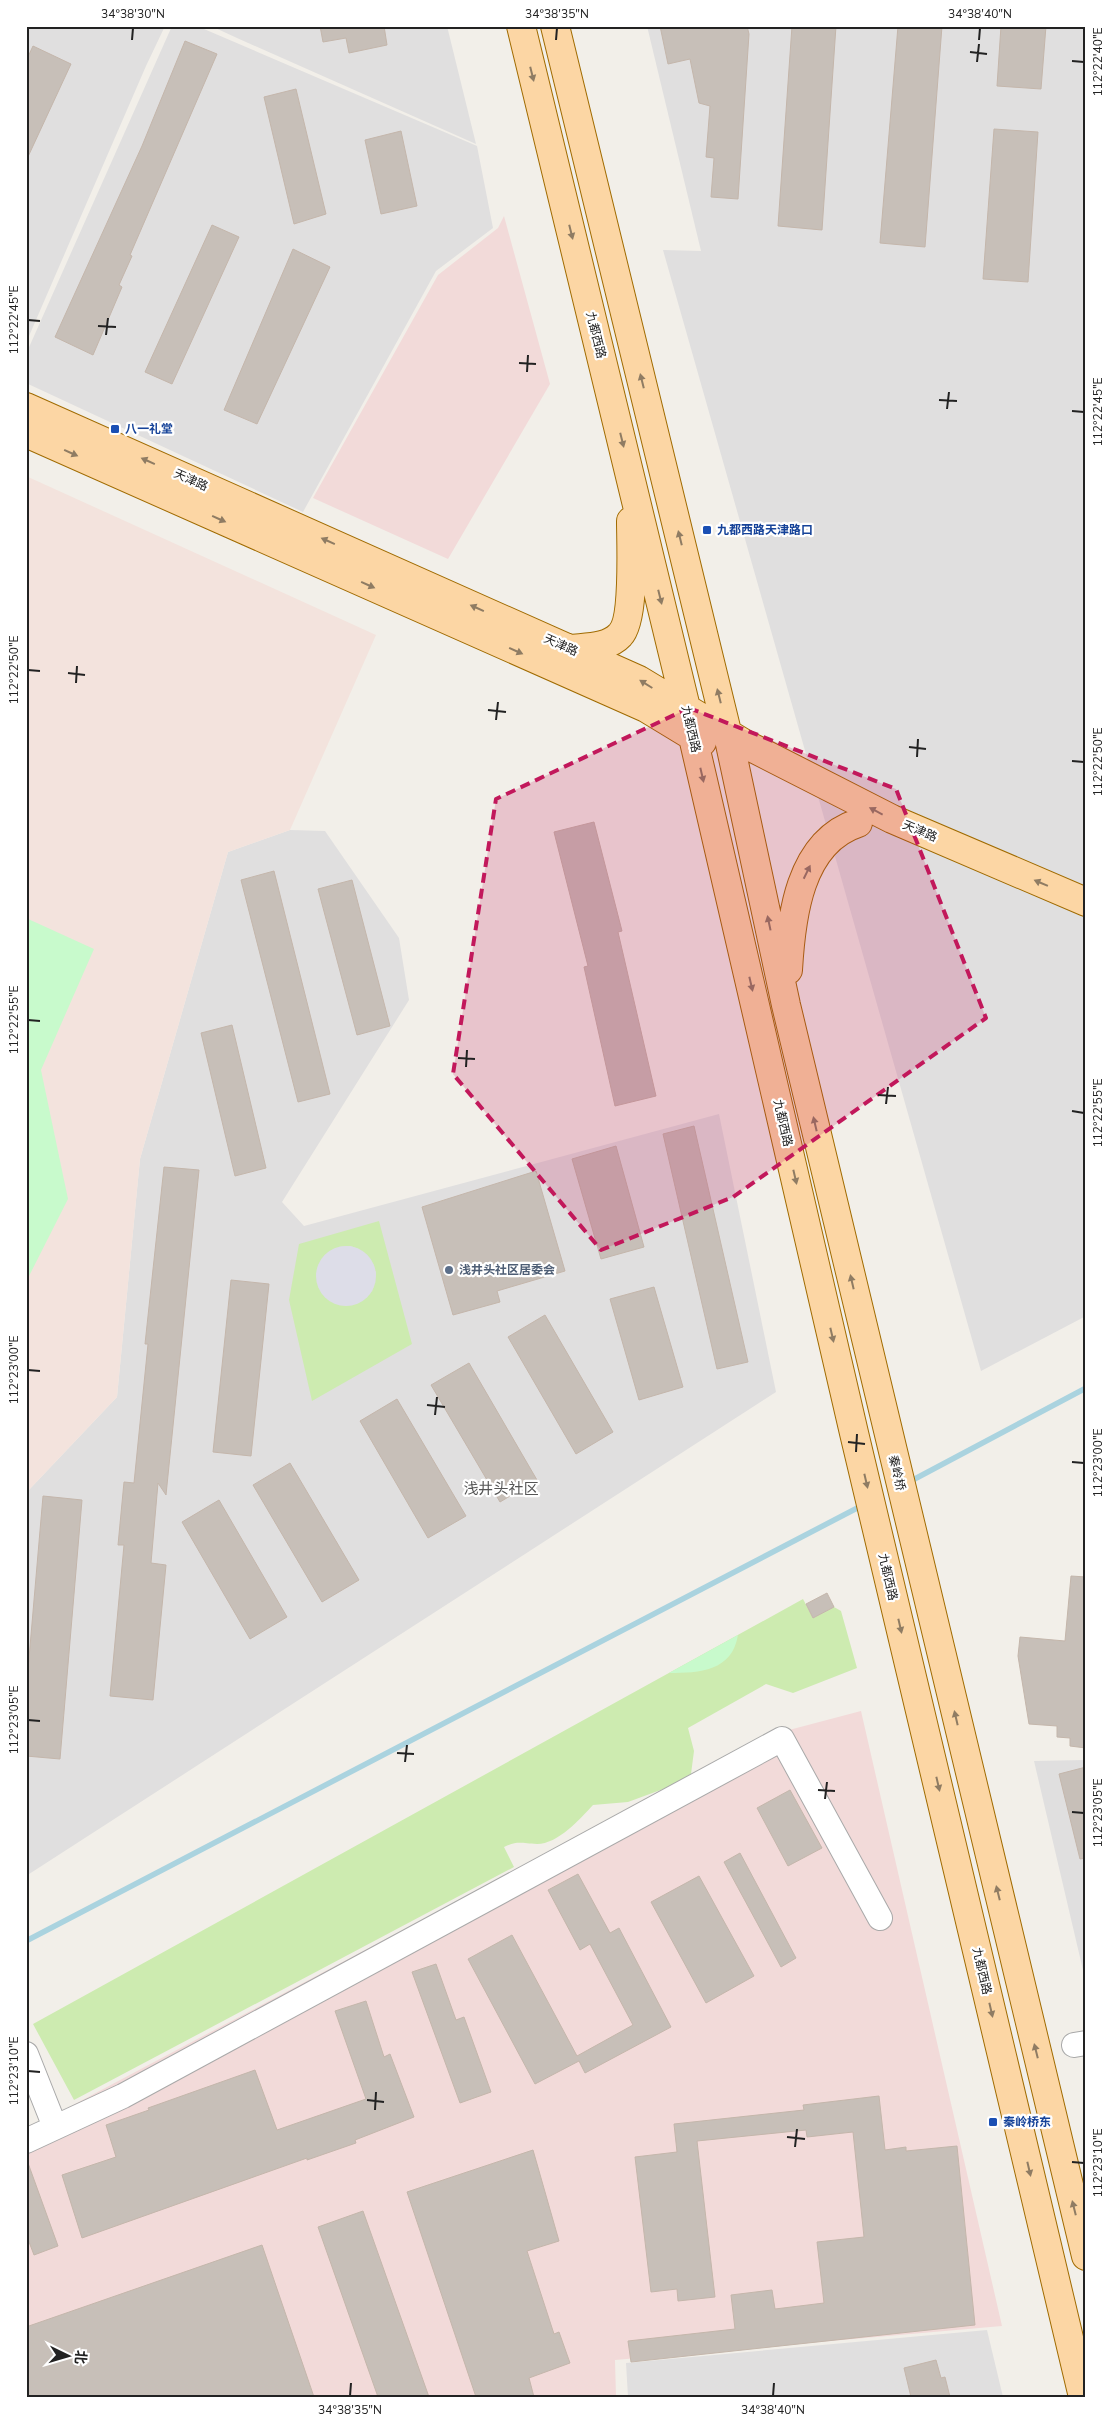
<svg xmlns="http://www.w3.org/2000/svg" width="1112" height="2423" font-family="'Nunito Sans','Noto Sans SC',sans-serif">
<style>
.residential{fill:#e0dfdf}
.commercial{fill:#f2dad9}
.military{fill:#f3e3dd}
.grass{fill:#cdebb0;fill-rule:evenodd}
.park{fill:#c8facc}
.plaza{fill:#dddde8}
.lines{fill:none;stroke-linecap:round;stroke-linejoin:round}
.stream{stroke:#aad3df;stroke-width:5.5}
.building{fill:#c7bfb8;stroke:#c4b6ab}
.minor-casing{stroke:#a9a9a9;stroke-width:26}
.major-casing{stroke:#a06b00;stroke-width:30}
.minor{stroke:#fff;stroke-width:24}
.major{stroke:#fcd6a4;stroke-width:28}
.oneway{fill:#8f7c63}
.marked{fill:#c2185b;fill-opacity:0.2;stroke:#c2185b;stroke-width:4;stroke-dasharray:10 6;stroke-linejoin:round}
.ticks{fill:none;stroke:#222;stroke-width:2}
.transit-dot{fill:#1a4fb4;stroke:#fff;stroke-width:2}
.service-dot{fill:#5c6f8a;stroke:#fff;stroke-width:2}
.labels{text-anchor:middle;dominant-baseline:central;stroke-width:4.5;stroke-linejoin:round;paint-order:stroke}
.street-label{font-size:12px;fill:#222;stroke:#fff}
.transit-label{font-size:12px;font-weight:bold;fill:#164399;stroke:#fff;text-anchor:start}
.service-label{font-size:12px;font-weight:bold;fill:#4e5e75;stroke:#fff;text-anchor:start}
.quarter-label{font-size:15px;fill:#555;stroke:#fff}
.neatline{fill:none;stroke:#222;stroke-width:2}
.ticks-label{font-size:12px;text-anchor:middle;fill:#222}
</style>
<rect width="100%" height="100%" fill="#f2efe9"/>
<!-- residential -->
<path class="residential" d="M 26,26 L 165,26 L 146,66 L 26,343 Z
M 172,26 L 197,26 L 477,146 L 493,228 L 436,271 L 303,512 L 26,383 L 26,354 Z
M 211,26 L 447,26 L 476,144 L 237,38 Z
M 647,26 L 1086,26 L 1086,1316 L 981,1371 L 663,250 L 701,251 Z
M 290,830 L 325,831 L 399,938 L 409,1000 L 282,1202 L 304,1226 L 719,1114 L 776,1392 L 26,1876 L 26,1493 L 117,1397 L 140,1159 L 228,852 Z
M 1086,1760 L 1086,1983 L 1034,1761 Z
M 987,2330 L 1003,2397 L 628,2397 L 626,2363 Z"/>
<!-- commercial -->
<path class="commercial" d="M 504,216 L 550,384 L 448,559 L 313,498 L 438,275 L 498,228 Z
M 861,1711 L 1002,2326 L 615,2360 L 616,2397 L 26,2397 L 26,2130 L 770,1735 Z"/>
<!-- military -->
<path class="military" d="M 26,476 L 376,635 L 290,830 L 228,852 L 140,1159 L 117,1397 L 26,1493 Z"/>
<!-- grass -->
<path class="grass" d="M 379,1221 L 412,1344 L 312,1401 L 289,1300 L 299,1244 ZM 350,1246 L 359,1249 L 376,1272 L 372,1292 L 340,1247 Z
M 803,1599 L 813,1618 L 834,1607 L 841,1611 L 857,1668 L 793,1693 L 766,1684 L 688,1728 L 694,1751 L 691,1774 L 666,1788 L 628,1802 L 593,1805 C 580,1819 558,1844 537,1844 C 522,1844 519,1840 504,1847 L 514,1867 L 74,2100 L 33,2024 Z"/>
<!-- park -->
<path class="park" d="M 26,918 L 94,949 L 41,1070 L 68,1199 L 26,1282 Z
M 738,1635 C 732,1671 700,1673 669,1673 Z"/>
<!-- plaza -->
<path class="plaza" d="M316 1276a30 30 0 1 1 60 0a30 30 0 1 1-60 0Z"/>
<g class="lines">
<!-- stream -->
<path class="stream" d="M 909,1482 L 1086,1388
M 26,1941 L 863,1505"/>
</g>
<!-- building -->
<path class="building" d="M 320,26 L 384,26 L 387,45 L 349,53 L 346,38 L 323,42 Z
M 660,26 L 747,26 L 749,34 L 738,199 L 711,197 L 714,158 L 706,157 L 710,106 L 699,103 L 690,59 L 668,64 Z
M 792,26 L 836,26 L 822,230 L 778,226 Z
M 898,26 L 942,26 L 925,247 L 880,243 Z
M 1001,26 L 1046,26 L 1041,89 L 997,86 Z
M 185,41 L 217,54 L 130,255 L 132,256 L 119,285 L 122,287 L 93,355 L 55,337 L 142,146 Z
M 33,46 L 71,64 L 26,161 L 26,61 Z
M 296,89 L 326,214 L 294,224 L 264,97 Z
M 994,129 L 1038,132 L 1028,282 L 983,279 Z
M 401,131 L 417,206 L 381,214 L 365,140 Z
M 212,225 L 239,237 L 172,384 L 145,372 Z
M 293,249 L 330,267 L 257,424 L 224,410 Z
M 594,822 L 622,931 L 618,932 L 656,1096 L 615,1106 L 584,967 L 588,966 L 554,832 Z
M 274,871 L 330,1094 L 298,1102 L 241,880 Z
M 352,880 L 390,1026 L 357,1035 L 318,889 Z
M 232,1025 L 266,1168 L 235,1176 L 201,1033 Z
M 694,1126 L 748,1362 L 717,1369 L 663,1134 Z
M 616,1146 L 644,1247 L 601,1259 L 572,1159 Z
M 164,1167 L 199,1170 L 166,1495 L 158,1483 L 151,1563 L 166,1565 L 153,1700 L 110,1696 L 124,1545 L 118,1545 L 124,1482 L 134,1483 L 148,1344 L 145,1344 Z
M 536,1171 L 565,1271 L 497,1291 L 500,1302 L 453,1315 L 422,1207 Z
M 231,1280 L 269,1284 L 251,1456 L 213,1452 Z
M 654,1287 L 683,1387 L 639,1400 L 610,1299 Z
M 545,1315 L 613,1432 L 576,1454 L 508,1337 Z
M 469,1363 L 537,1480 L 500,1502 L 431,1385 Z
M 397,1399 L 466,1516 L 428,1538 L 360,1421 Z
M 290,1463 L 359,1580 L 322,1602 L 253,1485 Z
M 43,1496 L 82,1500 L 60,1759 L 26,1756 L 26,1693 Z
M 219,1500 L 287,1617 L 250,1639 L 182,1522 Z
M 1071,1576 L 1086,1577 L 1086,1748 L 1070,1746 L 1070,1738 L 1057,1737 L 1057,1726 L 1029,1724 L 1018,1656 L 1020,1637 L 1065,1641 Z
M 827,1593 L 834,1607 L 813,1618 L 806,1604 Z
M 1086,1767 L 1086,1858 L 1080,1859 L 1059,1774 Z
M 790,1790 L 822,1848 L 788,1866 L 757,1808 Z
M 740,1853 L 796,1958 L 781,1967 L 724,1862 Z
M 578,1874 L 610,1933 L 619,1928 L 671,2027 L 585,2073 L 579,2061 L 535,2084 L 468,1959 L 512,1935 L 577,2056 L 633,2025 L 590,1944 L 580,1950 L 548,1890 Z
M 699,1876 L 754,1976 L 706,2003 L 651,1902 Z
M 436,1964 L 456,2020 L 464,2017 L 491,2092 L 460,2103 L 412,1972 Z
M 366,2001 L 384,2057 L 390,2054 L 414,2117 L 355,2140 L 356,2143 L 307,2160 L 307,2158 L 82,2238 L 62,2175 L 116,2157 L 106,2125 L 149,2110 L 148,2108 L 255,2070 L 277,2130 L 366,2099 L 335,2011 Z
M 879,2096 L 885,2150 L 906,2147 L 906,2151 L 957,2146 L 975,2325 L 631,2362 L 628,2341 L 735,2329 L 731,2295 L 772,2290 L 775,2309 L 824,2303 L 817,2242 L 864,2237 L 853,2132 L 807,2137 L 806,2130 L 697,2141 L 715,2297 L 678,2301 L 677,2289 L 651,2292 L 635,2157 L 677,2152 L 674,2124 L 804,2110 L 803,2105 Z
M 533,2150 L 559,2241 L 527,2251 L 554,2334 L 559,2332 L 570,2363 L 529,2378 L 534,2397 L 476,2397 L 407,2192 Z
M 26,2163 L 28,2163 L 58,2246 L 34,2255 L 26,2234 Z
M 363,2211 L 429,2397 L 378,2397 L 318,2227 Z
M 262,2245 L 314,2397 L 26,2397 L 26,2327 Z
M 936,2360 L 941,2378 L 945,2377 L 950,2397 L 911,2397 L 904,2368 Z"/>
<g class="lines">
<!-- minor casing -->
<g class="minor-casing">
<path id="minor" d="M 1074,2045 L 1086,2043
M 26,2054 L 55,2127
M 26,2141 L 123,2096 L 782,1739 L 880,1918"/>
</g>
<!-- major casing -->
<g class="major-casing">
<path id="major" d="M 521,26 L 689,720 L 854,1433 L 1083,2397
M 555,26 L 730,744 L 786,1005 L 1086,2256
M 26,407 L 639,680 L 745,744 L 892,819 L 1086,902
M 26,433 L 646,708 L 702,742
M 570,649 C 587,647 608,648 620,635 C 635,620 631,544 631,521
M 788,970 C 791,918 799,842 858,823"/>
</g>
<!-- minor -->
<use href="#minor" class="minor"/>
<!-- major -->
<use href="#major" class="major"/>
</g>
<!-- one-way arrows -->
<defs><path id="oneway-solid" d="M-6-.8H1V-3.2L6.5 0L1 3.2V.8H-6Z" transform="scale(1.25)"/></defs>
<g class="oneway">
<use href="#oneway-solid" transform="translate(532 74) rotate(76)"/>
<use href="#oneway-solid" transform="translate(571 232) rotate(76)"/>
<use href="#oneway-solid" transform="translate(642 381) rotate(-104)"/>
<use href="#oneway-solid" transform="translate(622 440) rotate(76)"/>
<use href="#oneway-solid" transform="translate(71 453) rotate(24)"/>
<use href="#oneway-solid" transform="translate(148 461) rotate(-156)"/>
<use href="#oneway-solid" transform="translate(219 519) rotate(24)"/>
<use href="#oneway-solid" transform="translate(680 538) rotate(-104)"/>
<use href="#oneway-solid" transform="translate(328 541) rotate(-156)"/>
<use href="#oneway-solid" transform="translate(368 585) rotate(24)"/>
<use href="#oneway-solid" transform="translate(660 597) rotate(76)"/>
<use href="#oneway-solid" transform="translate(477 608) rotate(-156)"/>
<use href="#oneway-solid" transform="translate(516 651) rotate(24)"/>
<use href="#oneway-solid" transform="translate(646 684) rotate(-148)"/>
<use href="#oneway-solid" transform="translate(719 696) rotate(-104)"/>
<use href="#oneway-solid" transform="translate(702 775) rotate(77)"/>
<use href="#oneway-solid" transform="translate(876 811) rotate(-152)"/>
<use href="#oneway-solid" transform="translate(807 872) rotate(-64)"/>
<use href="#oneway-solid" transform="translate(1041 883) rotate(-157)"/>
<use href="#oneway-solid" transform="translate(769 923) rotate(-102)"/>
<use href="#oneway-solid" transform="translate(751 984) rotate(77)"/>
<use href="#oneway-solid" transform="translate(815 1124) rotate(-103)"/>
<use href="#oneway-solid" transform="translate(795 1177) rotate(77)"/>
<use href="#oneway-solid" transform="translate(852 1282) rotate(-103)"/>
<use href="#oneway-solid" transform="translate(832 1335) rotate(77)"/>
<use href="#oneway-solid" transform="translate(866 1481) rotate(77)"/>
<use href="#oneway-solid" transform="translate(900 1626) rotate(77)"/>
<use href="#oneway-solid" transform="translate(956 1718) rotate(-103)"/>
<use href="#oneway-solid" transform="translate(938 1784) rotate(77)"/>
<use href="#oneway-solid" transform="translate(998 1893) rotate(-104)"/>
<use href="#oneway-solid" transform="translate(991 2010) rotate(77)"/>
<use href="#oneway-solid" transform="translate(1036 2051) rotate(-104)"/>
<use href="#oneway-solid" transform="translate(1029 2169) rotate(77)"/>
<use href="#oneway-solid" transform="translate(1074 2208) rotate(-104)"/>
</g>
<!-- marked area -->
<path class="marked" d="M 689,708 L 896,789 L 986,1018 L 733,1197 L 601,1250 L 453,1074 L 496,799 Z"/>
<!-- ticks -->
<path class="ticks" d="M 132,40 L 133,28M 556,40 L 557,28M 979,40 L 980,28M 970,52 L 987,54M 1072,61 L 1084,62M 977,62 L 979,44M 28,320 L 40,321M 98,326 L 116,327M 106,335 L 108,318M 519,363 L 536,364M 527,372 L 528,355M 939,400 L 957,401M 947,409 L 949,392M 1072,411 L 1084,412M 28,670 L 40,671M 68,673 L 85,675M 76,683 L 77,666M 488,710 L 506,712M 496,720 L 498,702M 909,747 L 926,749M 917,757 L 918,739M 1072,761 L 1084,762M 28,1020 L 40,1021M 458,1058 L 475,1059M 466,1067 L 467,1050M 878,1095 L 896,1096M 886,1104 L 888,1087M 1072,1111 L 1084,1113M 28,1370 L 40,1371M 427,1405 L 445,1407M 435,1415 L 437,1397M 848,1442 L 865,1444M 856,1452 L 857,1434M 1072,1462 L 1084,1463M 28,1720 L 40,1721M 397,1753 L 414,1754M 405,1762 L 407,1745M 818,1790 L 835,1791M 825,1799 L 827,1782M 1072,1812 L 1084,1813M 28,2071 L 40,2072M 367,2100 L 384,2102M 375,2110 L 376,2092M 787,2137 L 805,2139M 795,2147 L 797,2129M 1072,2162 L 1084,2163M 350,2396 L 351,2383M 773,2396 L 774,2383"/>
<!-- markers -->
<g class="transit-dot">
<rect x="110" y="424" width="10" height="10" rx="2.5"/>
<rect x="702" y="525" width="10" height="10" rx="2.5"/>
<rect x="988" y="2117" width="10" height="10" rx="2.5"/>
</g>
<circle class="service-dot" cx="449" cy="1270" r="5"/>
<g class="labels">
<!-- street labels -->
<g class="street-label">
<text transform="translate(596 335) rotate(76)">九都西路</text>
<text transform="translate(191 480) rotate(24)">天津路</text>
<text transform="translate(561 645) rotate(24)">天津路</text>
<text transform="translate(691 729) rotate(77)">九都西路</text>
<text transform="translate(920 831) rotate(23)">天津路</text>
<text transform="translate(783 1123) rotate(77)">九都西路</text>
<text transform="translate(897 1473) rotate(77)">秦岭桥</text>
<text transform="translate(888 1577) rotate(77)">九都西路</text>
<text transform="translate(982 1971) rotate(77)">九都西路</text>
</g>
<!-- transit labels -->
<g class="transit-label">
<text x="125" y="429">八一礼堂</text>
<text x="717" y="530">九都西路天津路口</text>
<text x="1003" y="2122">秦岭桥东</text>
</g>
<!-- service labels -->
<g class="service-label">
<text x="459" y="1270">浅井头社区居委会</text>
</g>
<!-- quarter labels -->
<g class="quarter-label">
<text x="501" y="1489">浅井头社区</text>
</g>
</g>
<!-- border -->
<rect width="1112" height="2423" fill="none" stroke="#ffffff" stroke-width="55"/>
<!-- north arrow -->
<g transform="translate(68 2356) rotate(95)" stroke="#ffffff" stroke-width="4" paint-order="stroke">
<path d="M0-4L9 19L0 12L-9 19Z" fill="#222222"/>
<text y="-8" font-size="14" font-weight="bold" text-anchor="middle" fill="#222222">北</text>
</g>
<rect x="28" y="28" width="1056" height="2368" class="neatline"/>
<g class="ticks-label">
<text x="133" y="18">34°38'30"N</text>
<text x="557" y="18">34°38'35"N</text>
<text x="980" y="18">34°38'40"N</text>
<text transform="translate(1098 62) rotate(-90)" y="4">112°22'40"E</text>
<text transform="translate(14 320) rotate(-90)" y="4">112°22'45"E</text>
<text transform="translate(1098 412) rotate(-90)" y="4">112°22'45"E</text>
<text transform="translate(14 670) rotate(-90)" y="4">112°22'50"E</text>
<text transform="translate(1098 762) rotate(-90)" y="4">112°22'50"E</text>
<text transform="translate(14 1020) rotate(-90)" y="4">112°22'55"E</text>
<text transform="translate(1098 1113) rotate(-90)" y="4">112°22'55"E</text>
<text transform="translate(14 1370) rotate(-90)" y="4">112°23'00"E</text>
<text transform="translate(1098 1463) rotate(-90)" y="4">112°23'00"E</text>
<text transform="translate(14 1720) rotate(-90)" y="4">112°23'05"E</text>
<text transform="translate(1098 1813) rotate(-90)" y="4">112°23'05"E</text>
<text transform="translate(14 2071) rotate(-90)" y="4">112°23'10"E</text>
<text transform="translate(1098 2163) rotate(-90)" y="4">112°23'10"E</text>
<text x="350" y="2414">34°38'35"N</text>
<text x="773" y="2414">34°38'40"N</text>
</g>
</svg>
